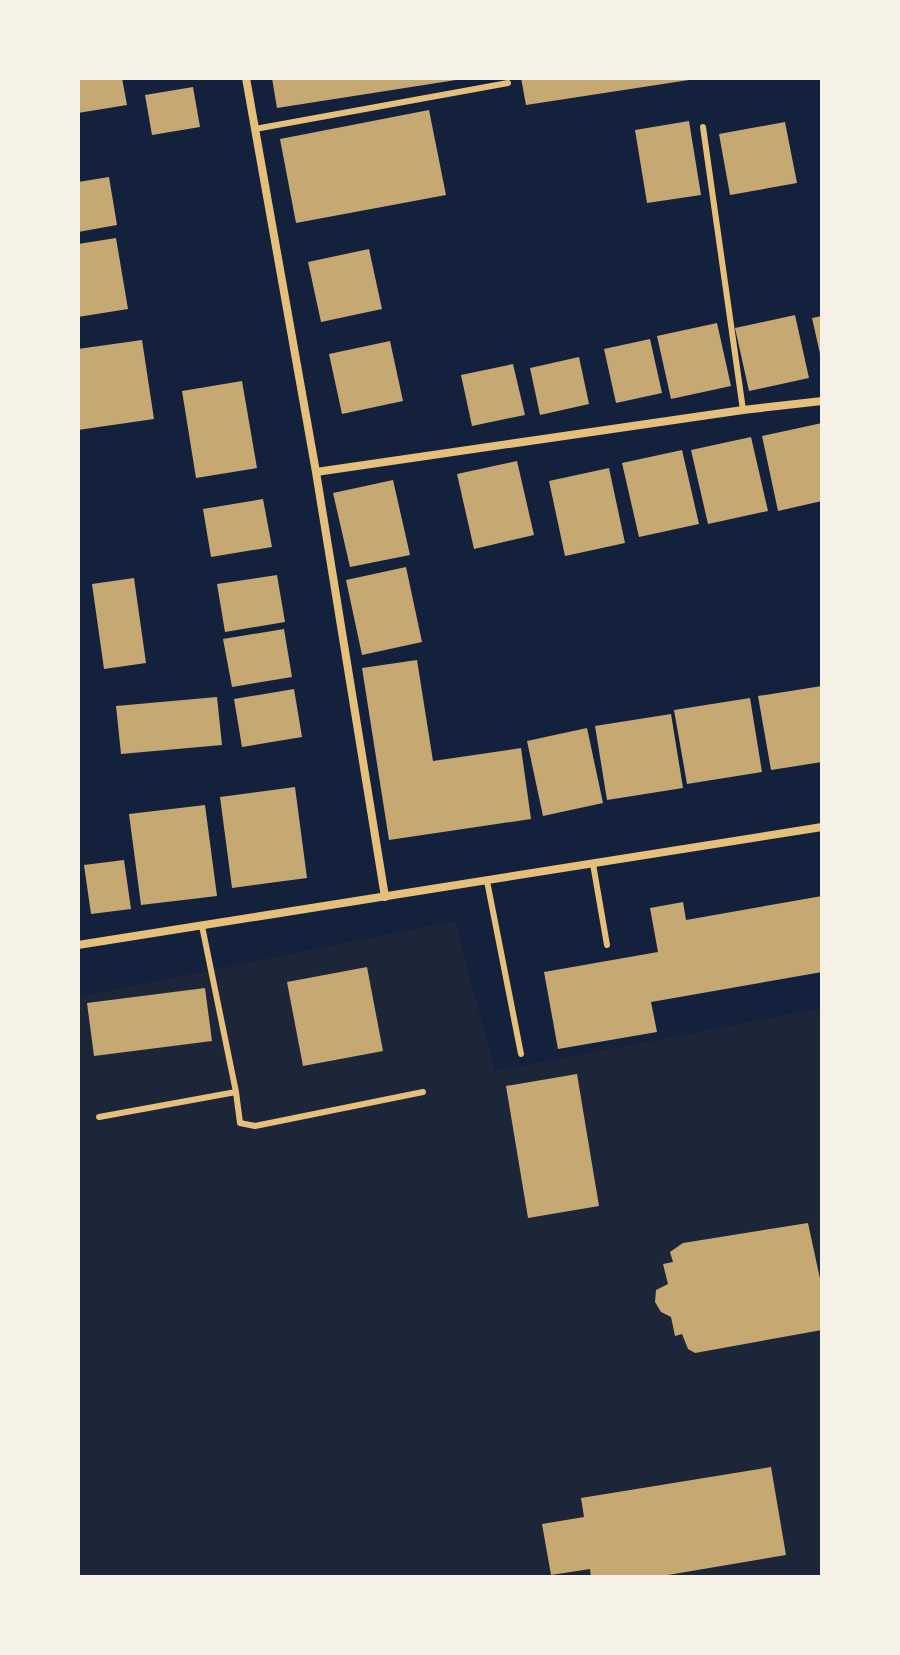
<svg xmlns="http://www.w3.org/2000/svg" width="900" height="1655" font-family="'Golos Text',sans-serif">
<style>
.green{fill:#1d2539}
.building{fill:#c6a872}
.lines{fill:none;stroke-linecap:round;stroke-linejoin:round}
.service{stroke:#e5c07b;stroke-width:6}
.minor{stroke:#e5c07b;stroke-width:8}
</style>
<rect width="100%" height="100%" fill="#14213d"/>
<!-- green -->
<path class="green" d="M 455,921 L 495,1071 L 822,1008 L 822,1577 L 78,1577 L 78,997 Z"/>
<!-- building -->
<path class="building" d="M 78,78 L 122,78 L 127,105 L 78,113 Z
M 272,78 L 456,78 L 456,80 L 277,108 Z
M 521,78 L 688,78 L 689,80 L 526,105 Z
M 193,87 L 200,127 L 152,135 L 145,95 Z
M 429,110 L 446,195 L 296,223 L 280,139 Z
M 689,121 L 701,195 L 647,203 L 635,130 Z
M 785,122 L 797,183 L 730,195 L 719,134 Z
M 109,177 L 117,225 L 78,232 L 78,182 Z
M 116,238 L 128,309 L 78,317 L 78,244 Z
M 369,249 L 382,309 L 321,322 L 308,262 Z
M 795,315 L 809,378 L 749,391 L 735,328 Z
M 822,316 L 822,358 L 821,358 L 812,318 Z
M 717,323 L 731,386 L 671,399 L 657,336 Z
M 650,339 L 662,393 L 616,403 L 604,349 Z
M 142,340 L 154,419 L 78,430 L 78,349 Z
M 390,341 L 403,401 L 342,414 L 329,354 Z
M 579,357 L 589,404 L 540,415 L 530,368 Z
M 513,364 L 525,415 L 472,426 L 461,375 Z
M 242,381 L 257,468 L 196,478 L 182,391 Z
M 822,423 L 822,501 L 778,511 L 762,436 Z
M 751,437 L 768,511 L 708,524 L 691,450 Z
M 682,450 L 699,524 L 639,537 L 622,463 Z
M 517,461 L 534,535 L 474,549 L 457,474 Z
M 609,468 L 625,543 L 565,556 L 549,481 Z
M 393,480 L 410,555 L 350,567 L 333,493 Z
M 263,499 L 272,547 L 211,557 L 203,509 Z
M 406,567 L 422,642 L 362,655 L 346,580 Z
M 277,575 L 285,622 L 225,632 L 217,584 Z
M 134,578 L 146,663 L 104,669 L 92,584 Z
M 284,629 L 292,677 L 232,687 L 223,639 Z
M 417,660 L 433,761 L 521,748 L 531,819 L 389,840 L 362,668 Z
M 822,686 L 822,762 L 771,770 L 758,696 Z
M 294,689 L 302,737 L 242,747 L 234,699 Z
M 217,697 L 222,745 L 121,754 L 116,706 Z
M 750,698 L 762,772 L 687,784 L 674,710 Z
M 671,714 L 683,788 L 607,800 L 595,726 Z
M 587,728 L 603,803 L 543,816 L 527,741 Z
M 295,787 L 307,878 L 232,888 L 220,797 Z
M 205,805 L 217,896 L 141,905 L 129,814 Z
M 124,860 L 131,909 L 91,914 L 84,865 Z
M 822,896 L 822,972 L 651,1002 L 657,1032 L 558,1049 L 544,972 L 658,952 L 650,908 L 683,902 L 686,920 Z
M 367,967 L 383,1051 L 303,1066 L 287,982 Z
M 205,988 L 212,1041 L 94,1056 L 87,1003 Z
M 577,1074 L 599,1206 L 528,1218 L 506,1086 Z
M 808,1223 L 822,1288 L 822,1330 L 695,1353 L 688,1349 L 682,1334 L 675,1336 L 671,1317 L 661,1312 L 655,1302 L 656,1290 L 668,1284 L 663,1264 L 673,1262 L 670,1252 L 683,1243 Z
M 771,1467 L 786,1555 L 656,1577 L 591,1577 L 590,1569 L 551,1575 L 542,1524 L 584,1517 L 581,1498 Z"/>
<g class="lines">
<!-- service -->
<path class="service" d="M 703,127 L 743,410
M 255,129 L 508,83
M 593,864 L 607,945
M 487,881 L 521,1054
M 236,1092 L 240,1123 L 255,1126 L 423,1092
M 99,1117 L 236,1092 L 202,926"/>
<!-- minor -->
<path class="minor" d="M 246,78 L 316,472 L 385,897
M 316,472 L 743,410 L 822,401
M 78,945 L 822,827"/>
</g>
<!-- border -->
<rect width="900" height="1655" fill="none" stroke="#f6f1e7" stroke-width="160"/>
</svg>
